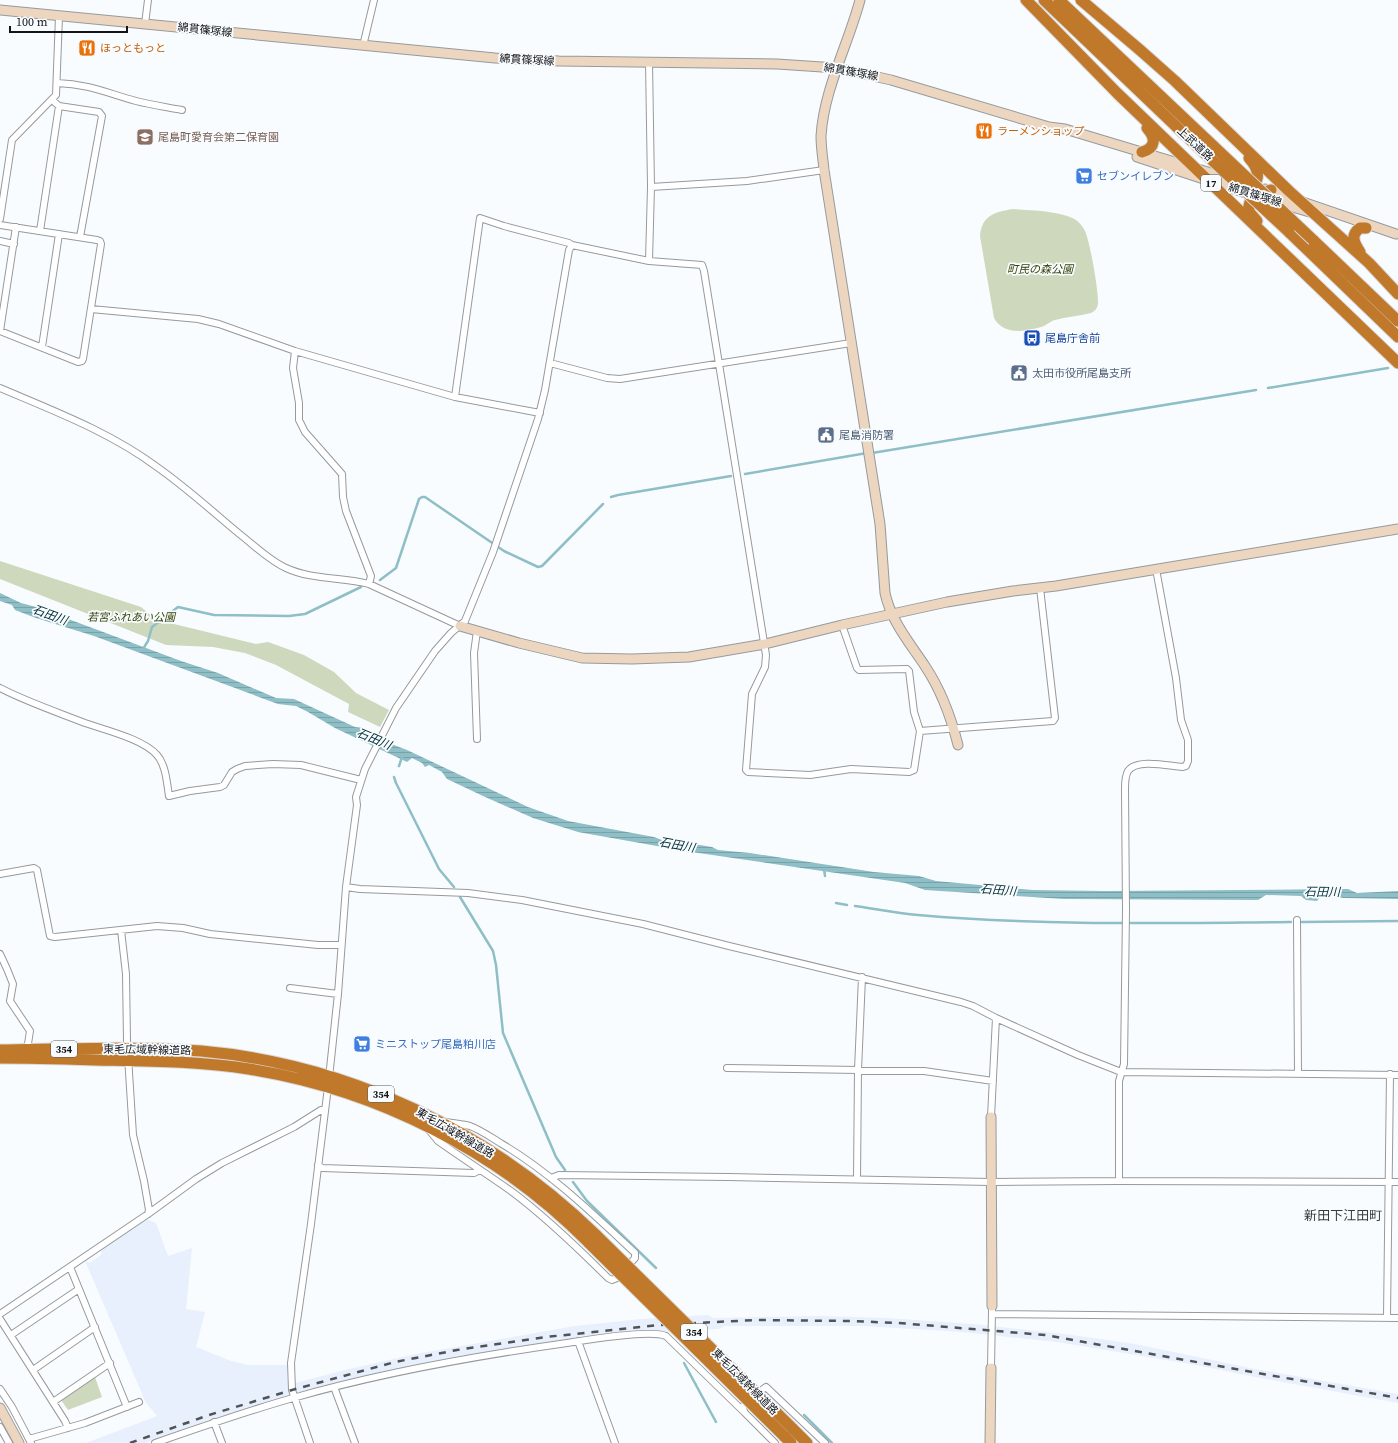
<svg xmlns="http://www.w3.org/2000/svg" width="1398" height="1443" font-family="'Source Serif 4','Noto Sans JP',serif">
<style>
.built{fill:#e7f0fc}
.green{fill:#ced8bd}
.water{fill:url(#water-rules)}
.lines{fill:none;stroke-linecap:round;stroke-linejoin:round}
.stream{stroke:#8ebec6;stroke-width:2.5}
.street-casing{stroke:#959a9e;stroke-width:8}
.secondary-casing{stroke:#959a9e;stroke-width:11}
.highway-casing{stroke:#d9d9da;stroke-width:13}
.street{stroke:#fff;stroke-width:6}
.secondary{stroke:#ecd6bf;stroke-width:9}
.highway{stroke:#c0782a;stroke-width:11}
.rail{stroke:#515355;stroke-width:2.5;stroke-dasharray:7 7;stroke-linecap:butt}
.highway-bridge-casing{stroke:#d9d9da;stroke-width:13;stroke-linecap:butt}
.highway-bridge{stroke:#c0782a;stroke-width:11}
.labels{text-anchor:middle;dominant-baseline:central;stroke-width:3.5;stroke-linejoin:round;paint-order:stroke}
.shield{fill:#f9fcff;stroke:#575a5c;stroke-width:1}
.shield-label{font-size:10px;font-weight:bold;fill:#121416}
.street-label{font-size:11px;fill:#121416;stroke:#f9fcff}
.food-label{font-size:11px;fill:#c56008;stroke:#f9fcff;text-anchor:start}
.education-label{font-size:11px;fill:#785e54;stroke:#f9fcff;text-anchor:start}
.shop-label{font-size:11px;fill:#366cbe;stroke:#f9fcff;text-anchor:start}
.park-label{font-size:11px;font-style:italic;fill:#344308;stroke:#f9fcff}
.transit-label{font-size:11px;fill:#164399;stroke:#f9fcff;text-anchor:start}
.service-label{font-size:11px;fill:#4e5e75;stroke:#f9fcff;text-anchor:start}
.water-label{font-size:12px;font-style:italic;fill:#003037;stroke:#f9fcff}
.quarter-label{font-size:13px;fill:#373b3f;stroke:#f9fcff}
</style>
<defs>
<pattern id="water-rules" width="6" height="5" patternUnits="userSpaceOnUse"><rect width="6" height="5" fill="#8ebec6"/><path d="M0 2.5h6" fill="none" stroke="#79a2a9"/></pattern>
</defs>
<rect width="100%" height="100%" fill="#f9fcff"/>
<!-- built -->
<path class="built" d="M 146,1219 L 156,1223 L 168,1256 L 192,1248 L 186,1309 L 205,1312 L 196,1347 L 231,1361 L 249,1365 L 288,1365 L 287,1377 L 290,1394 L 289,1396 L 211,1419 L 145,1443 L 86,1443 L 157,1416 L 146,1403 L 85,1261 L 86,1261 L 90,1263 L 101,1255 L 102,1248 Z
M 708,1315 L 713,1318 L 820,1316 L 887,1318 L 973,1324 L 1065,1334 L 1135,1344 L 1255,1369 L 1398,1394 L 1398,1403 L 1255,1377 L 1196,1365 L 1057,1342 L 962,1332 L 863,1326 L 725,1326 L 719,1329 L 621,1334 L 575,1338 L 454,1357 L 418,1364 L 297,1393 L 296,1392 L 294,1385 L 295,1383 L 349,1369 L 416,1354 L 575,1326 L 641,1319 Z"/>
<!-- green -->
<path class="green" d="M 1013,209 C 1028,210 1063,211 1076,220 C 1080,223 1083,227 1085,231 C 1090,241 1099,294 1098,304 C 1097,309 1095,311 1091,313 C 1079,316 1066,317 1055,320 C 1050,321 1046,326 1041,327 C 1025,332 1003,335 994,318 L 980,236 C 982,215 995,212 1013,209 Z
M 0,561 L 141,607 L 160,623 L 174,624 L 256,644 L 268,642 L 304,655 L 334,672 L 356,693 L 389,710 L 380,727 L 348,712 L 349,704 L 276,665 L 245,653 L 213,647 L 166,645 L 0,579 Z
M 95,1377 L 102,1397 L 68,1410 L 61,1400 Z"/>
<!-- water -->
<path class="water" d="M 0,593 L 21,603 L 36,607 L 181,661 L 218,673 L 276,698 L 294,699 L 355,727 L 363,728 L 387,740 L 394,745 L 407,750 L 528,807 L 568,821 L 654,837 L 667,842 L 670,840 L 712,847 L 718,850 L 750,853 L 874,872 L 919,876 L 936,881 L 1033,890 L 1106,891 L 1348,889 L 1357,893 L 1398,891 L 1398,899 L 1343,898 L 1328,894 L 1321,896 L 1317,901 L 1306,900 L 1301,896 L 1266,895 L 1258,900 L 1064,899 L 925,890 L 905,883 L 685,851 L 578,832 L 533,818 L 483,796 L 447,779 L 442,772 L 429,765 L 425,767 L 422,763 L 412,758 L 407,762 L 335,728 L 308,712 L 296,706 L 278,704 L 94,636 L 36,618 L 15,610 L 12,605 L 0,601 Z"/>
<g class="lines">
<!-- stream -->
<path class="stream" d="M 1268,388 L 1388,368
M 872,453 L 1256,390
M 745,474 L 867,453
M 611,497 L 618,495 L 731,476
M 380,580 L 396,568 L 419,499 L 422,497 L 425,497 L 504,551 L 538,567 L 542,566 L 603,504
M 143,649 L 148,641 L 152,627 L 178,607 L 214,615 L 289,616 L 305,614 L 361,587
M 399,766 L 402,757
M 394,777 L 396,783 L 439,869 L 454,887
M 824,869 L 825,876
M 460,897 L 493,951 L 496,965 L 503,1033 L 556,1157 L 565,1170
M 836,903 L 847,905
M 855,906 C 876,909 897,913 918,915 C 1042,926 1167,923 1291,922
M 1302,922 L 1398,921
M 573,1182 L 587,1201 L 656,1268
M 684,1363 L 716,1422
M 804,1415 L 832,1443"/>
<!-- street casing -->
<g class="street-casing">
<path id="street" d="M 145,24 L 148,0
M 363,46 L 374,0
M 649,62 L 651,187 L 649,261
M 57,83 C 88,84 107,93 136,101 C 151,105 167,107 182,110
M 52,100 L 59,106 L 99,112 L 102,116 L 80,237
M 651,187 L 747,181 L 824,170
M 0,219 L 12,140 L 56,95 L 59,16
M 0,225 L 97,240 L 100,241 L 101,244 L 83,359 L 82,361 L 78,362 L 0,331
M 40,231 L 59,106
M 0,241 L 14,244
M 91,309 L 198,319 L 219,324 L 295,351 L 427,389 L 455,397 L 540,413
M 0,331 L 16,227
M 42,347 L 59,234
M 295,351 L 293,368 L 299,403 L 299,420 L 305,432 L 342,474 L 343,497 L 346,511 L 371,576 L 369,584
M 550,363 L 607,378 L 620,379 L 851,343
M 0,388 C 54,411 110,432 157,467 C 187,488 214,513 242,536 C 256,547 270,561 286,568 C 312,580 342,577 369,584 L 460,626
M 455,397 L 480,218 L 504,226 L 569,243 L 572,245
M 0,688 C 27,702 57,712 85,723 C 105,730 143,739 157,755 C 166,765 167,784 169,796 L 190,791 L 220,787 L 224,785 L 232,772 L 237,769 L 245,766 L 273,764 L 301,765 L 361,780
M 920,731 L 1053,721 L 1055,718 L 1040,588
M 477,739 L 474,653 L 477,631
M 0,874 L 34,868 L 37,870 L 50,936 L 55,937 L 157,926 L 183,928 L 210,934 L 318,945 L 341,945
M 346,887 L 360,889 L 468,893 L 522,900 L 643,924 L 729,946 L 961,1002 L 973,1006 L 996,1018 L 1078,1055 L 1121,1072 L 1398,1075
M 1297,920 L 1298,1074
M 121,930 L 126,974 L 127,1041 L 133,1135 L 144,1181 L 149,1210 L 148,1214
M 0,954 L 7,969 L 13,984 L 10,1001 L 30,1031 L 27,1050
M 290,988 L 338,994
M 727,1068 L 924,1071 L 993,1081
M 991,1117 L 996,1018
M 429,1130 L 438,1141 C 462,1158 487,1174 511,1191 C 546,1217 577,1247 608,1278 L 612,1280 L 617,1278 L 635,1258 L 635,1253 C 593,1214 551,1173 502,1144 C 492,1138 481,1130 470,1126 C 462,1124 453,1123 445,1122
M 318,1165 L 322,1168 L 474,1173 L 480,1170
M 551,1178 L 559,1175 L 728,1177 L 991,1182 L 1119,1181 L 1398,1182
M 857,1179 L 858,1070 L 862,977
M 1119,1181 L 1119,1081 L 1124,1064 L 1126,910 L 1125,789 C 1125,783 1125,776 1128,771 C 1137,758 1169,766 1182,767 L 1186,766 L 1188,761 L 1188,740 L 1181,720 L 1176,678 L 1156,569
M 70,1267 L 127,1407
M 0,1314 L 148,1214 L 196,1179 L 222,1163 L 294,1127 L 321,1110 L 325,1110
M 992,1314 L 1398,1318
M 1387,1317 L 1390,1074
M 0,1319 L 65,1421 L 68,1428
M 11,1335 L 79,1289
M 578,1341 L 615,1443
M 991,1368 L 992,1310
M 33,1370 L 95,1327
M 334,1387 L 355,1443
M 0,1389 L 12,1407 L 31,1443
M 756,1394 L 766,1387 L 825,1443
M 749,1400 L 743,1406 L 744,1412 L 775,1443
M 53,1402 L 110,1363
M 214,1422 L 222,1443
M 0,1427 L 9,1443
M 29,1439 L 85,1423 L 139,1402
M 155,1443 C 201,1427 247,1411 293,1398 C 383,1372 475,1356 567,1343 C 586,1340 650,1329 666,1336 L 744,1412
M 310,1443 L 292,1390 L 291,1363 L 311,1224 L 328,1087 L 338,994 L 346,887 L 357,805 L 356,797 L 365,769 L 396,708 L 435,651 L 451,633 L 465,621 L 493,552 L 538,419 L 545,390 L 569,250 L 572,245 L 649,261 L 702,265 L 704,271 L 766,655 L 765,667 L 752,694 L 746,770 L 748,772 L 810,775 L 851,769 L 909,772 L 914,770 L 920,731 L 914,712 L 909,671 L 907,669 L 859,670 L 857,668 L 842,625"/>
</g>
<!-- secondary casing -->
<g class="secondary-casing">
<path id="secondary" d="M 860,0 C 848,45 824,89 821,136 C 821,148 823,159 824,170 L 880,524 L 885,593 C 891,621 909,642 925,666 C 941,690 951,717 958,745
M 0,10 L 495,58 L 559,61 L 777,64 L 837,68 L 891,80 L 1049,127 L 1065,129 L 1231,179
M 1137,157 L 1246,193
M 1265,189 L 1396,234
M 1272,201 L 1313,213
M 460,626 L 519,643 L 582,658 L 632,659 L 689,657 L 765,644 L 842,625 L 947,602 L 1013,591 L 1056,586 L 1398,529
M 991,1117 L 992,1306
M 0,1408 L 19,1443
M 990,1443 L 991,1368"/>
</g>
<!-- highway casing -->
<g class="highway-casing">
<path id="highway" d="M 1026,0 L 1117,93 L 1398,363
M 1044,0 L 1182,132
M 1059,0 L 1207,140
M 1081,0 L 1140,50 L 1175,81 L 1289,191 L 1369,263 L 1398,294
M 1142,152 C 1156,148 1156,138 1147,128
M 1245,188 C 1263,183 1259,169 1249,158
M 1257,221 L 1249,212 C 1247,196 1259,194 1271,190
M 1289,232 L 1398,337
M 1313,240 L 1398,321
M 1360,252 C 1354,243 1350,235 1360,228 L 1366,228
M 0,1050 C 67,1049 134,1046 201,1051 C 349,1064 491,1132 596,1235
M 0,1058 C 32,1058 64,1059 96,1060 C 147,1061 199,1061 249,1069 C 376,1089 499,1151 589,1243
M 792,1428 L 807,1443
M 784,1436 L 791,1443"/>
</g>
<!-- street -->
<use href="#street" class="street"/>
<!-- secondary -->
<use href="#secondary" class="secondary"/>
<!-- highway -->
<use href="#highway" class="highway"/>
<!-- rail -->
<path class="rail" d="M 130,1443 L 209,1415 L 292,1390 L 395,1362 L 457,1350 L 546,1337 L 659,1325 L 755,1320 L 850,1321 L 899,1323 L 1045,1335 L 1398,1398"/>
<!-- highway-bridge casing -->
<g class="highway-bridge-casing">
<path id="highway-bridge" d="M 1182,132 L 1289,232
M 1207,140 L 1313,240
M 596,1235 L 792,1428
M 589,1243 L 784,1436"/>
</g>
<!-- highway-bridge -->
<use href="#highway-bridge" class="highway-bridge"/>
</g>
<!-- icons -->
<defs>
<g id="restaurant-square" transform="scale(0.9)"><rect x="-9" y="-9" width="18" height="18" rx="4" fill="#e8710a" stroke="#f9fcff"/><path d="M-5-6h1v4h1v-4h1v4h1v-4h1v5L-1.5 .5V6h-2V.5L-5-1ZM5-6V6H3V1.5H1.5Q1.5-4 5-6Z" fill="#fff"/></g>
<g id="school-square" transform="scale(0.9)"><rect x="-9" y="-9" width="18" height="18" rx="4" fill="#8d6e63" stroke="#f9fcff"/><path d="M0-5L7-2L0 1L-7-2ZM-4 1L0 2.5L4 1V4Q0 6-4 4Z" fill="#fff"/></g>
<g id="supermarket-square" transform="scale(0.9)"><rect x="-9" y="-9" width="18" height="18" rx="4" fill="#3f7fe0" stroke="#f9fcff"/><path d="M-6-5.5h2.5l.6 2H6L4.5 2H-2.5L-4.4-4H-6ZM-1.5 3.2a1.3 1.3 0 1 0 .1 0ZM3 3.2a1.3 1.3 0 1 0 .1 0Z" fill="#fff"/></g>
<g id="bus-square" transform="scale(0.9)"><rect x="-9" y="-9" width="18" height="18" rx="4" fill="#1a4fb4" stroke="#f9fcff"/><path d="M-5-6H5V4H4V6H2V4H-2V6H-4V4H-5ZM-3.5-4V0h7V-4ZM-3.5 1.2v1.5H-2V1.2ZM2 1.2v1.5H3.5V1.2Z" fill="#fff"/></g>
<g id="civic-square" transform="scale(0.9)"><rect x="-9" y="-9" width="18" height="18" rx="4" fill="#5c6f8a" stroke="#f9fcff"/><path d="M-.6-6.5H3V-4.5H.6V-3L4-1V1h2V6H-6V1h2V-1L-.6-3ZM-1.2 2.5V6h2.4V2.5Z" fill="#fff"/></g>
</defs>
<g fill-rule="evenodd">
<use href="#restaurant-square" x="87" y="48"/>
<use href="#restaurant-square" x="984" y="131"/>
<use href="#school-square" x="145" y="137"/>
<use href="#supermarket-square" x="1084" y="176"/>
<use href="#bus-square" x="1032" y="338"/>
<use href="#civic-square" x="1019" y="373"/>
<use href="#civic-square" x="826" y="435"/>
<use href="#supermarket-square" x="362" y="1044"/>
</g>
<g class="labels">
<!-- shield labels -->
<g class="shield">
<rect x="1201" y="175" width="20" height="16" rx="3"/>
<rect x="51" y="1041" width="26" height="16" rx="3"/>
<rect x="368" y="1086" width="26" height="16" rx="3"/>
<rect x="681" y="1324" width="26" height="16" rx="3"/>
</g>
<g class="shield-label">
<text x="1211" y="183">17</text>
<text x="64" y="1049">354</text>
<text x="381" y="1094">354</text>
<text x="694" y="1332">354</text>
</g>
<!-- street labels -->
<g class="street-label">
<text transform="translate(205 30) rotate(6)">綿貫篠塚線</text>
<text transform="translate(527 60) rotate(3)">綿貫篠塚線</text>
<text transform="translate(851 72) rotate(10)">綿貫篠塚線</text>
<text transform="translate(1195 144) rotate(43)">上武道路</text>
<text transform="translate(1255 195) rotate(17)">綿貫篠塚線</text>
<text transform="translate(147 1050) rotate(1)">東毛広域幹線道路</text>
<text transform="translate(455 1133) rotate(30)">東毛広域幹線道路</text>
<text transform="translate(745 1382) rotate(45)">東毛広域幹線道路</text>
</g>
<!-- food labels -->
<g class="food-label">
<text x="100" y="48">ほっともっと</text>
<text x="997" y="131">ラーメンショップ</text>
</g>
<!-- education labels -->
<g class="education-label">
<text x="158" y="137">尾島町愛育会第二保育園</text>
</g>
<!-- shop labels -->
<g class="shop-label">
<text x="1097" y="176">セブンイレブン</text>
<text x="375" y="1044">ミニストップ尾島粕川店</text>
</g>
<!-- park labels -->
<g class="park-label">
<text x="1040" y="269">町民の森公園</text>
<text x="131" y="617">若宮ふれあい公園</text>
</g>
<!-- transit labels -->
<g class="transit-label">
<text x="1045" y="338">尾島庁舎前</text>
</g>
<!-- service labels -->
<g class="service-label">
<text x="1032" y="373">太田市役所尾島支所</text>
<text x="839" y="435">尾島消防署</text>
</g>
<!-- water labels -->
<g class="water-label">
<text transform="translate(50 615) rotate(20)">石田川</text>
<text transform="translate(374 739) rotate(23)">石田川</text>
<text transform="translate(677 845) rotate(10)">石田川</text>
<text transform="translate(998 890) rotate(5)">石田川</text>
<text transform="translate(1322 892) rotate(1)">石田川</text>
</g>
<!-- quarter labels -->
<g class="quarter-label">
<text x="1343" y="1215">新田下江田町</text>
</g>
</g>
<!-- scale -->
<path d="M10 26v6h117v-6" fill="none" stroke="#121416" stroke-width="2"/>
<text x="16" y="26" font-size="12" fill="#121416" stroke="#f9fcff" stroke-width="3" paint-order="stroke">100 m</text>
</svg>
